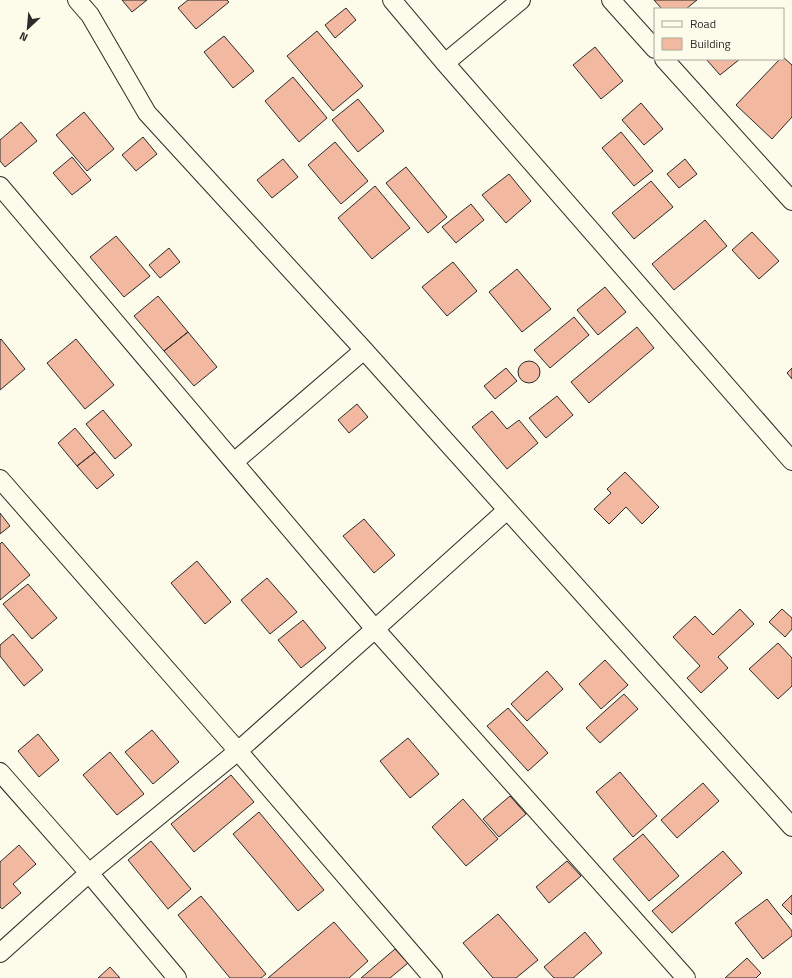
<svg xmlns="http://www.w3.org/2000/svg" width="792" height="978" font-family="'Titillium Web',sans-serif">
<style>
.building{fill:#f2b8a0;stroke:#2b2b2b}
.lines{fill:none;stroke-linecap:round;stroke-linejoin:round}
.minor-casing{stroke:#2b2b2b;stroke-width:20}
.minor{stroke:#fdfbea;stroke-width:18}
</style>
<rect width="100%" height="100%" fill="#fdfbea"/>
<!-- building -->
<path class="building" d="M 122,0 L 147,0 L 132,12 Z
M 188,0 L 227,0 L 229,2 L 196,29 L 178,8 Z
M 654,0 L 697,0 L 686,9 L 662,9 Z
M 346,8 L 356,20 L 335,38 L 325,25 Z
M 317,31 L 363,86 L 333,111 L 287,56 Z
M 224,36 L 254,71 L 233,88 L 204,52 Z
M 595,47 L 623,81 L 601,99 L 573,65 Z
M 783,57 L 792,65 L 792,117 L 772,139 L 736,105 L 780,59 L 783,59 Z
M 706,59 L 740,59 L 720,75 Z
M 293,77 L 327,118 L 299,142 L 265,101 Z
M 358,99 L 384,131 L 358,152 L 332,120 Z
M 641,103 L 663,129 L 644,145 L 622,120 Z
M 84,112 L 114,149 L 87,171 L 56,135 Z
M 21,122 L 37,141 L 5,167 L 0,161 L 0,140 Z
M 621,132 L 653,171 L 634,186 L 602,148 Z
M 143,137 L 157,154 L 136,171 L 122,155 Z
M 335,142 L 368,181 L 341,204 L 308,165 Z
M 72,157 L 91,180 L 72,195 L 53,173 Z
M 283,159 L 298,177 L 272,198 L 257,180 Z
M 685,159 L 697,174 L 679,188 L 667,174 Z
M 406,167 L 447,217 L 428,233 L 386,183 Z
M 509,174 L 531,201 L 506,223 L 482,195 Z
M 651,181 L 673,207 L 634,239 L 612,213 Z
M 375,186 L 410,228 L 372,259 L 338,218 Z
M 471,204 L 484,220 L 456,243 L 442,227 Z
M 705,220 L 727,246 L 674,290 L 652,264 Z
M 752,232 L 779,261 L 759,279 L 732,250 Z
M 116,236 L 150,276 L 124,297 L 90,257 Z
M 169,248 L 180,262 L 160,278 L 149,265 Z
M 453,262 L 477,291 L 447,316 L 422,287 Z
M 517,269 L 551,309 L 522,332 L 489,292 Z
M 605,287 L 626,312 L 598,335 L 577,310 Z
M 158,296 L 188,332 L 164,351 L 134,316 Z
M 574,317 L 589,335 L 550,368 L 534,350 Z
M 637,327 L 654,348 L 589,403 L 571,382 Z
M 188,332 L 217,367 L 194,386 L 164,351 Z
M 1,339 L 25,369 L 0,390 L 0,340 Z
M 76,339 L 114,385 L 85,409 L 47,363 Z
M518 372a11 11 0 1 1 22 0a11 11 0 1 1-22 0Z
M 506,368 L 517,381 L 495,399 L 484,386 Z
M 792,368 L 792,379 L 787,373 Z
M 557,396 L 573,415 L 546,438 L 529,418 Z
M 357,404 L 368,417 L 349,433 L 338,420 Z
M 103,410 L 132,445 L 115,459 L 86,424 Z
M 492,411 L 507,429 L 519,420 L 538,443 L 507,469 L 472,427 Z
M 75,428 L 95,452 L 77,466 L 58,443 Z
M 95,452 L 114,475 L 97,489 L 77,466 Z
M 625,472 L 659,507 L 642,524 L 626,507 L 609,524 L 594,509 L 611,493 L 607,489 Z
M 0,513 L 10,526 L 0,534 Z
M 364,519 L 395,555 L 374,573 L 343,536 Z
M 2,542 L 30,575 L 0,600 L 0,544 Z
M 197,561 L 231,602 L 205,624 L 171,583 Z
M 267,578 L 297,612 L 270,634 L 241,600 Z
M 28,584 L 57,618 L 32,639 L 3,604 Z
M 740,609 L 754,624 L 718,657 L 728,668 L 701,693 L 687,678 L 700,666 L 673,637 L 695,616 L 713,635 Z
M 782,609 L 792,618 L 792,629 L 785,637 L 769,622 Z
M 303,620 L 326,648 L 301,668 L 278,640 Z
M 13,634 L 43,670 L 24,686 L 0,656 L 0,645 Z
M 778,643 L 792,658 L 792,686 L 778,699 L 749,669 Z
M 605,660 L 628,685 L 601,709 L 579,684 Z
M 547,671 L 563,689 L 527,721 L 511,704 Z
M 624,694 L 638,709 L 600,743 L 586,728 Z
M 508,708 L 548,753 L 528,771 L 487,726 Z
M 152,730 L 179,762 L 153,784 L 125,752 Z
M 38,734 L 59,760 L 39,777 L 18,751 Z
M 408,738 L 439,774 L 410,798 L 380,761 Z
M 110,752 L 144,794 L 117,815 L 83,775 Z
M 620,772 L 657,816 L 633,837 L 596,792 Z
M 231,775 L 254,802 L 194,852 L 171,824 Z
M 703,783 L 719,801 L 677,838 L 661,820 Z
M 510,796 L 526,814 L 499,837 L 483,819 Z
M 463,799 L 498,839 L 466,866 L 432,827 Z
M 259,812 L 324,890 L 298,911 L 233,834 Z
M 643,834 L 679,876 L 649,901 L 613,859 Z
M 151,841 L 191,889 L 168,909 L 128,860 Z
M 19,845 L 36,864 L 13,884 L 21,893 L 2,909 L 0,907 L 0,862 Z
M 723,851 L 742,873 L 672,933 L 652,911 Z
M 567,861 L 581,876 L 549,903 L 536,887 Z
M 792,895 L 792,915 L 782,905 Z
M 201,896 L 266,974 L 261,978 L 230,978 L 178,915 Z
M 767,899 L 792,931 L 792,936 L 763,959 L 735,923 Z
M 498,914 L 538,960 L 516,978 L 493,978 L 463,943 Z
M 334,922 L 368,961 L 349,978 L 268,978 Z
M 585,932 L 602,953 L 573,978 L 554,978 L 544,967 Z
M 395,949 L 408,963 L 390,978 L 361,978 Z
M 747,958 L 761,973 L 756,978 L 725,978 Z
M 110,967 L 120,978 L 98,978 Z"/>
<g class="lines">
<!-- minor casing -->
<g class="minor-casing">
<path id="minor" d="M 77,0 L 90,15 L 147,113 L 364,350 L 792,827
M 392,0 L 445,63 L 792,461
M 611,0 L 655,49
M 664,59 L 792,201
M 445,63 L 521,0
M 0,186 L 375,629 L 686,978
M 234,462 L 364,350
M 0,479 L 238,751 L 433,978
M 0,772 L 89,873 L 177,978
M 0,953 L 89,873 L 238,751 L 375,629 L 507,510"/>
</g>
<!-- minor -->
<use href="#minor" class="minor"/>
</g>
<!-- legend -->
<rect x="654" y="8" width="130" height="52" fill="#fdfbea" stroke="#a9a89e"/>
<rect x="662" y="21" width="20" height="6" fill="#fdfbea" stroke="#a9a89e"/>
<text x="690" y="28" font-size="12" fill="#2b2b2b">Road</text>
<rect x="662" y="38" width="20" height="12" fill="#f2b8a0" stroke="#a9a89e"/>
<text x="690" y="48" font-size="12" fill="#2b2b2b">Building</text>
<!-- north arrow -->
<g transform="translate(28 28) rotate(206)" stroke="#fdfbea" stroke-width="3" paint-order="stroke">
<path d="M0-3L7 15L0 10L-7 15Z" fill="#2b2b2b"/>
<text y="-6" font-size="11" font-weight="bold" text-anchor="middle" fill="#2b2b2b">N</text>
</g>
</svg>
